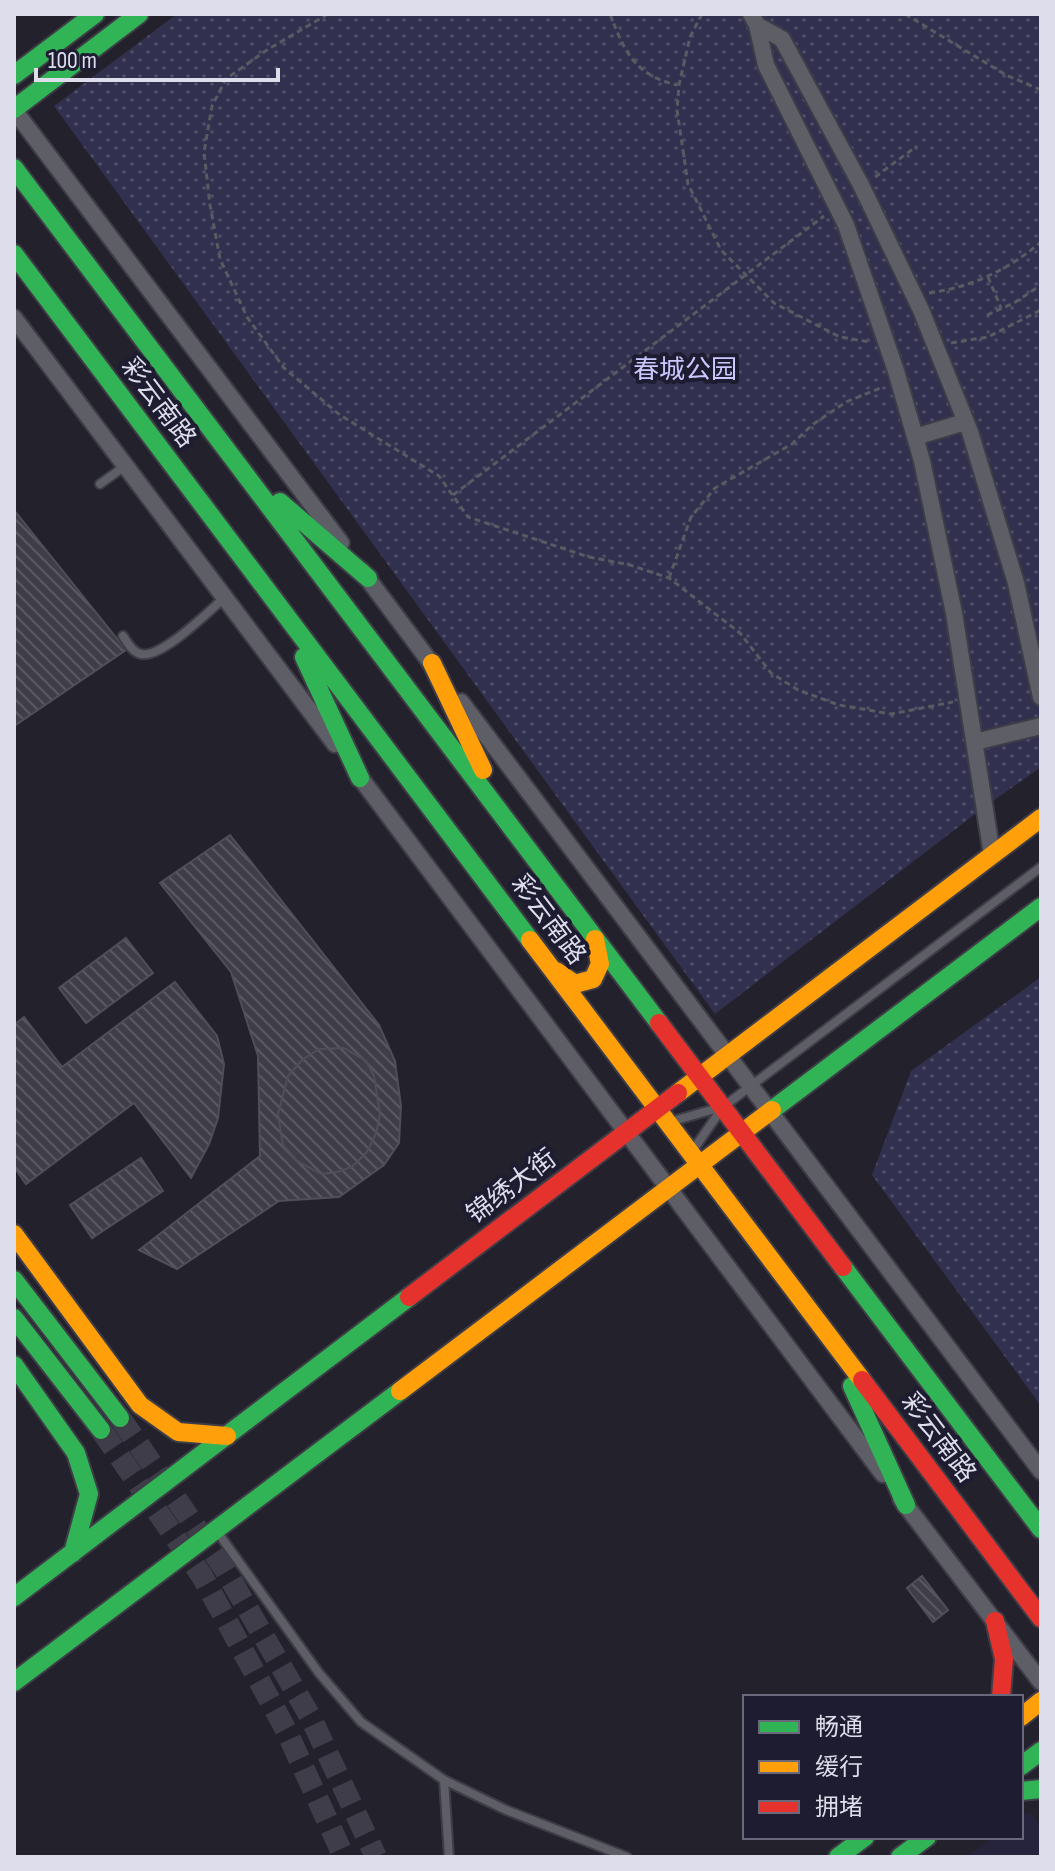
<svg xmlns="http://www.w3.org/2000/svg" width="1055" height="1871" font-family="'Sofia Sans Condensed','Noto Sans SC',sans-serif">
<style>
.built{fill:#26243c}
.grass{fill:url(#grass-dots)}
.building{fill:url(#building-back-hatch);stroke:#504f59;stroke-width:2;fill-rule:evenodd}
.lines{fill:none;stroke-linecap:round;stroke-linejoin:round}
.secondary-tunnel{stroke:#3e3d49;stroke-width:22;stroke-dasharray:22 11;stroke-linecap:butt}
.lane-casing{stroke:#3e3d47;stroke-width:12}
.street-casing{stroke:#3e3d47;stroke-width:20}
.fast-casing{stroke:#3e3d47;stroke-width:22}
.slow-casing{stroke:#3e3d47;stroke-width:22}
.jam-casing{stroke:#3e3d47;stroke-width:22}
.path{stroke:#5a5a62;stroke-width:3;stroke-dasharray:6 4;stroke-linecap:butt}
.lane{stroke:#5e5e67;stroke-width:8}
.street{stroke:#5e5e67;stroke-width:16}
.fast{stroke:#30b455;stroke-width:18}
.slow{stroke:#ff9f0a;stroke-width:18}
.jam{stroke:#e5322d;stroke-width:18}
.labels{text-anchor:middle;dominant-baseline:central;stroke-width:8;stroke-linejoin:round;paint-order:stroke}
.park-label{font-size:26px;fill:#cbc8ff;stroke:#1e1c31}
.street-label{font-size:26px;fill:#ddddeb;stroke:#1e1c31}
</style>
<defs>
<pattern id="grass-dots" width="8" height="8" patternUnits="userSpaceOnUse" patternTransform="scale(2)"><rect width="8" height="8" fill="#32304f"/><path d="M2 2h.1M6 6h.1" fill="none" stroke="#4f4e68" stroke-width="1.8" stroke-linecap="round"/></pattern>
<pattern id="building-back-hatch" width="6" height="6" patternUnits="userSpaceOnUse" patternTransform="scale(2)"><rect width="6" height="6" fill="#3e3d48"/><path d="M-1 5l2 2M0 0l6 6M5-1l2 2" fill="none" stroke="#595963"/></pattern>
</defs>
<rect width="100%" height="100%" fill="#22212c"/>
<!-- built -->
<path class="built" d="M 1030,1811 L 1041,1827 L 1041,1857 L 967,1857 L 994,1837 L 1021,1837 L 1021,1817 Z"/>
<!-- grass -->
<path class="grass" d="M 177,14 L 1041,14 L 1041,767 L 983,808 L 715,1014 L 54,106 Z
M 1041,977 L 1041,1406 L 872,1175 L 911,1071 Z"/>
<!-- building -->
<path class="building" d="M 14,510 L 126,650 L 14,726 Z
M 230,835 L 379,1025 L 395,1061 L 401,1106 L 399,1143 L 384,1165 L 339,1197 L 279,1201 L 177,1269 L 139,1250 L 260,1156 L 258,1056 L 231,972 L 160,883 ZM 344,1048 L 366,1061 L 374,1076 L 380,1114 L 376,1134 L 367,1152 L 352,1167 L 337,1172 L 321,1174 L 297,1161 L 283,1145 L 278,1114 L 288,1076 L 302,1060 L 319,1049 Z
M 126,938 L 153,973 L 86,1023 L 59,988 Z
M 175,982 L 217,1036 L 224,1064 L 218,1118 L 209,1144 L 191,1178 L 134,1103 L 26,1184 L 14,1167 L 14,1025 L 24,1017 L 62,1067 Z
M 344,1048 L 366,1061 L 374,1076 L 380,1114 L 376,1134 L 367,1152 L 352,1167 L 337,1172 L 321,1174 L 297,1161 L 283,1145 L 278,1114 L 288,1076 L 302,1060 L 319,1049 Z
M 141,1158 L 163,1191 L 92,1238 L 70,1205 Z
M 922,1576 L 948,1610 L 933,1622 L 907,1588 Z"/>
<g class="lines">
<!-- secondary-tunnel -->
<path class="secondary-tunnel" d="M 120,1418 L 224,1568 L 311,1718 L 376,1857
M 101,1430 L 202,1576 L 286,1730 L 344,1857"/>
<!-- lane casing -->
<g class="lane-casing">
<path id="lane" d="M 100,484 L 125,466
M 123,636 C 128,643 132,652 141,654 C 161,659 208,612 224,598
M 673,1121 L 718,1108
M 693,1150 L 723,1107 L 1041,867
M 216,1530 L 319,1673 L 361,1722 L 444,1780 L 506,1810 L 627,1857
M 444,1780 L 449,1857"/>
</g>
<!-- street casing -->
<g class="street-casing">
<path id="street" d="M 751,14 L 757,25 L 766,65 L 846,225 L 896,371 L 922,461 L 954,613 L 992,855
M 757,25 L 782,39 L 861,185 L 921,310 L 970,432 L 1016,583 L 1041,697
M 14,110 L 341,543
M 14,318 L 335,744
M 915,437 L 965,422
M 362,571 L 437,671
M 461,702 L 1041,1471
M 975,742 L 1041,726
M 356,772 L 883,1474
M 901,1499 L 1041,1682"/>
</g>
<!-- fast casing -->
<g class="fast-casing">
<path id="fast" d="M 14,75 L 95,14
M 14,109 L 139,14
M 14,168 L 659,1023
M 14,254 L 530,940
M 280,502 L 368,578
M 304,657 L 360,778
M 772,1110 L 1041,907
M 843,1267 L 1041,1529
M 14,1280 L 120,1418
M 14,1318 L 101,1430
M 14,1365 L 76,1453 L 89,1494 L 73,1553
M 852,1386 L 906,1505
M 14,1597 L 409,1297
M 14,1682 L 400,1391
M 1021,1766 L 1041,1751
M 1021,1791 L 1041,1789
M 838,1857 L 865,1837
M 900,1857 L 927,1837"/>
</g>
<!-- slow casing -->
<g class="slow-casing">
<path id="slow" d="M 432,663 L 483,770
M 530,940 L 862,1380
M 556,971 L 575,984 L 593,979 L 600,964 L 595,939
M 678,1093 L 1041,818
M 14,1234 L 140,1405 L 178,1432 L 227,1436
M 400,1391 L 772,1110
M 1021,1717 L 1041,1701"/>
</g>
<!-- jam casing -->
<g class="jam-casing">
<path id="jam" d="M 659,1023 L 843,1267
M 409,1297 L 678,1093
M 862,1380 L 1041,1618
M 995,1621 L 1004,1659 L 1001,1697"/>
</g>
<!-- path -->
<path class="path" d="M 328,14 L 267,50 L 226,79 L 212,106 L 204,152 L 210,205 L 220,259 L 247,317 L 284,368 L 340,415 L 439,476 L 468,517 L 589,557 L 630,565 L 669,578 L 740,633 L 771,673 L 798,690 L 839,705 L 891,714 L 953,702
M 610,14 C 625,53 635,75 677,85
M 702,14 L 690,37 L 679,85 L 677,110 L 688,184 L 721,250 L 774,303 L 840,337 L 870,342
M 905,14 L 1006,75 L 1041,90
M 837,15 L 838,14
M 875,177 L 917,146
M 988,277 L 1001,308
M 929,293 C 972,287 1008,270 1041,242
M 987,315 L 1014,303 L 1041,285
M 951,343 L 988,337 L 1041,310
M 453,495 L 824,216
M 669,578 L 691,517 L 715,488 L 792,444 L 812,425 L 846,402 L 883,387"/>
<!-- lane -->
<use href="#lane" class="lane"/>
<!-- street -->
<use href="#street" class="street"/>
<!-- fast -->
<use href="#fast" class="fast"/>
<!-- slow -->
<use href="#slow" class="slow"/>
<!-- jam -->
<use href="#jam" class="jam"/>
</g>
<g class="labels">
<!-- park labels -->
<g class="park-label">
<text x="685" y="370">春城公园</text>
</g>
<!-- street labels -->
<g class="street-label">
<text transform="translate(158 403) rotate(53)">彩云南路</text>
<text transform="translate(548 920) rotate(53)">彩云南路</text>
<text transform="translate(512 1187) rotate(-37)">锦绣大街</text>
<text transform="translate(938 1438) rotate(53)">彩云南路</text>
</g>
</g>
<!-- border -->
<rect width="1055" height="1871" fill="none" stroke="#ddddeb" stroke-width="32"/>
<!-- legend -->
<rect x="743" y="1695" width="280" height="144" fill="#1e1c31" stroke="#6a697b" stroke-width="2"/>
<rect x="759" y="1721" width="40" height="12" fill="#30b455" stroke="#6a697b" stroke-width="2"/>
<text x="815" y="1735" font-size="24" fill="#ddddeb">畅通</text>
<rect x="759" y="1761" width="40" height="12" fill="#ff9f0a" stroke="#6a697b" stroke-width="2"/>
<text x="815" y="1775" font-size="24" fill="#ddddeb">缓行</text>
<rect x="759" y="1801" width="40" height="12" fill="#e5322d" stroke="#6a697b" stroke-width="2"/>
<text x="815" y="1815" font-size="24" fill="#ddddeb">拥堵</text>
<!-- scale -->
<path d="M36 68v12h242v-12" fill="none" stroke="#ddddeb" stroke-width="4"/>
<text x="48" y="68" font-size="24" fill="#ddddeb" stroke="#1e1c31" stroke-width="6" paint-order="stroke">100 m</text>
</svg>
